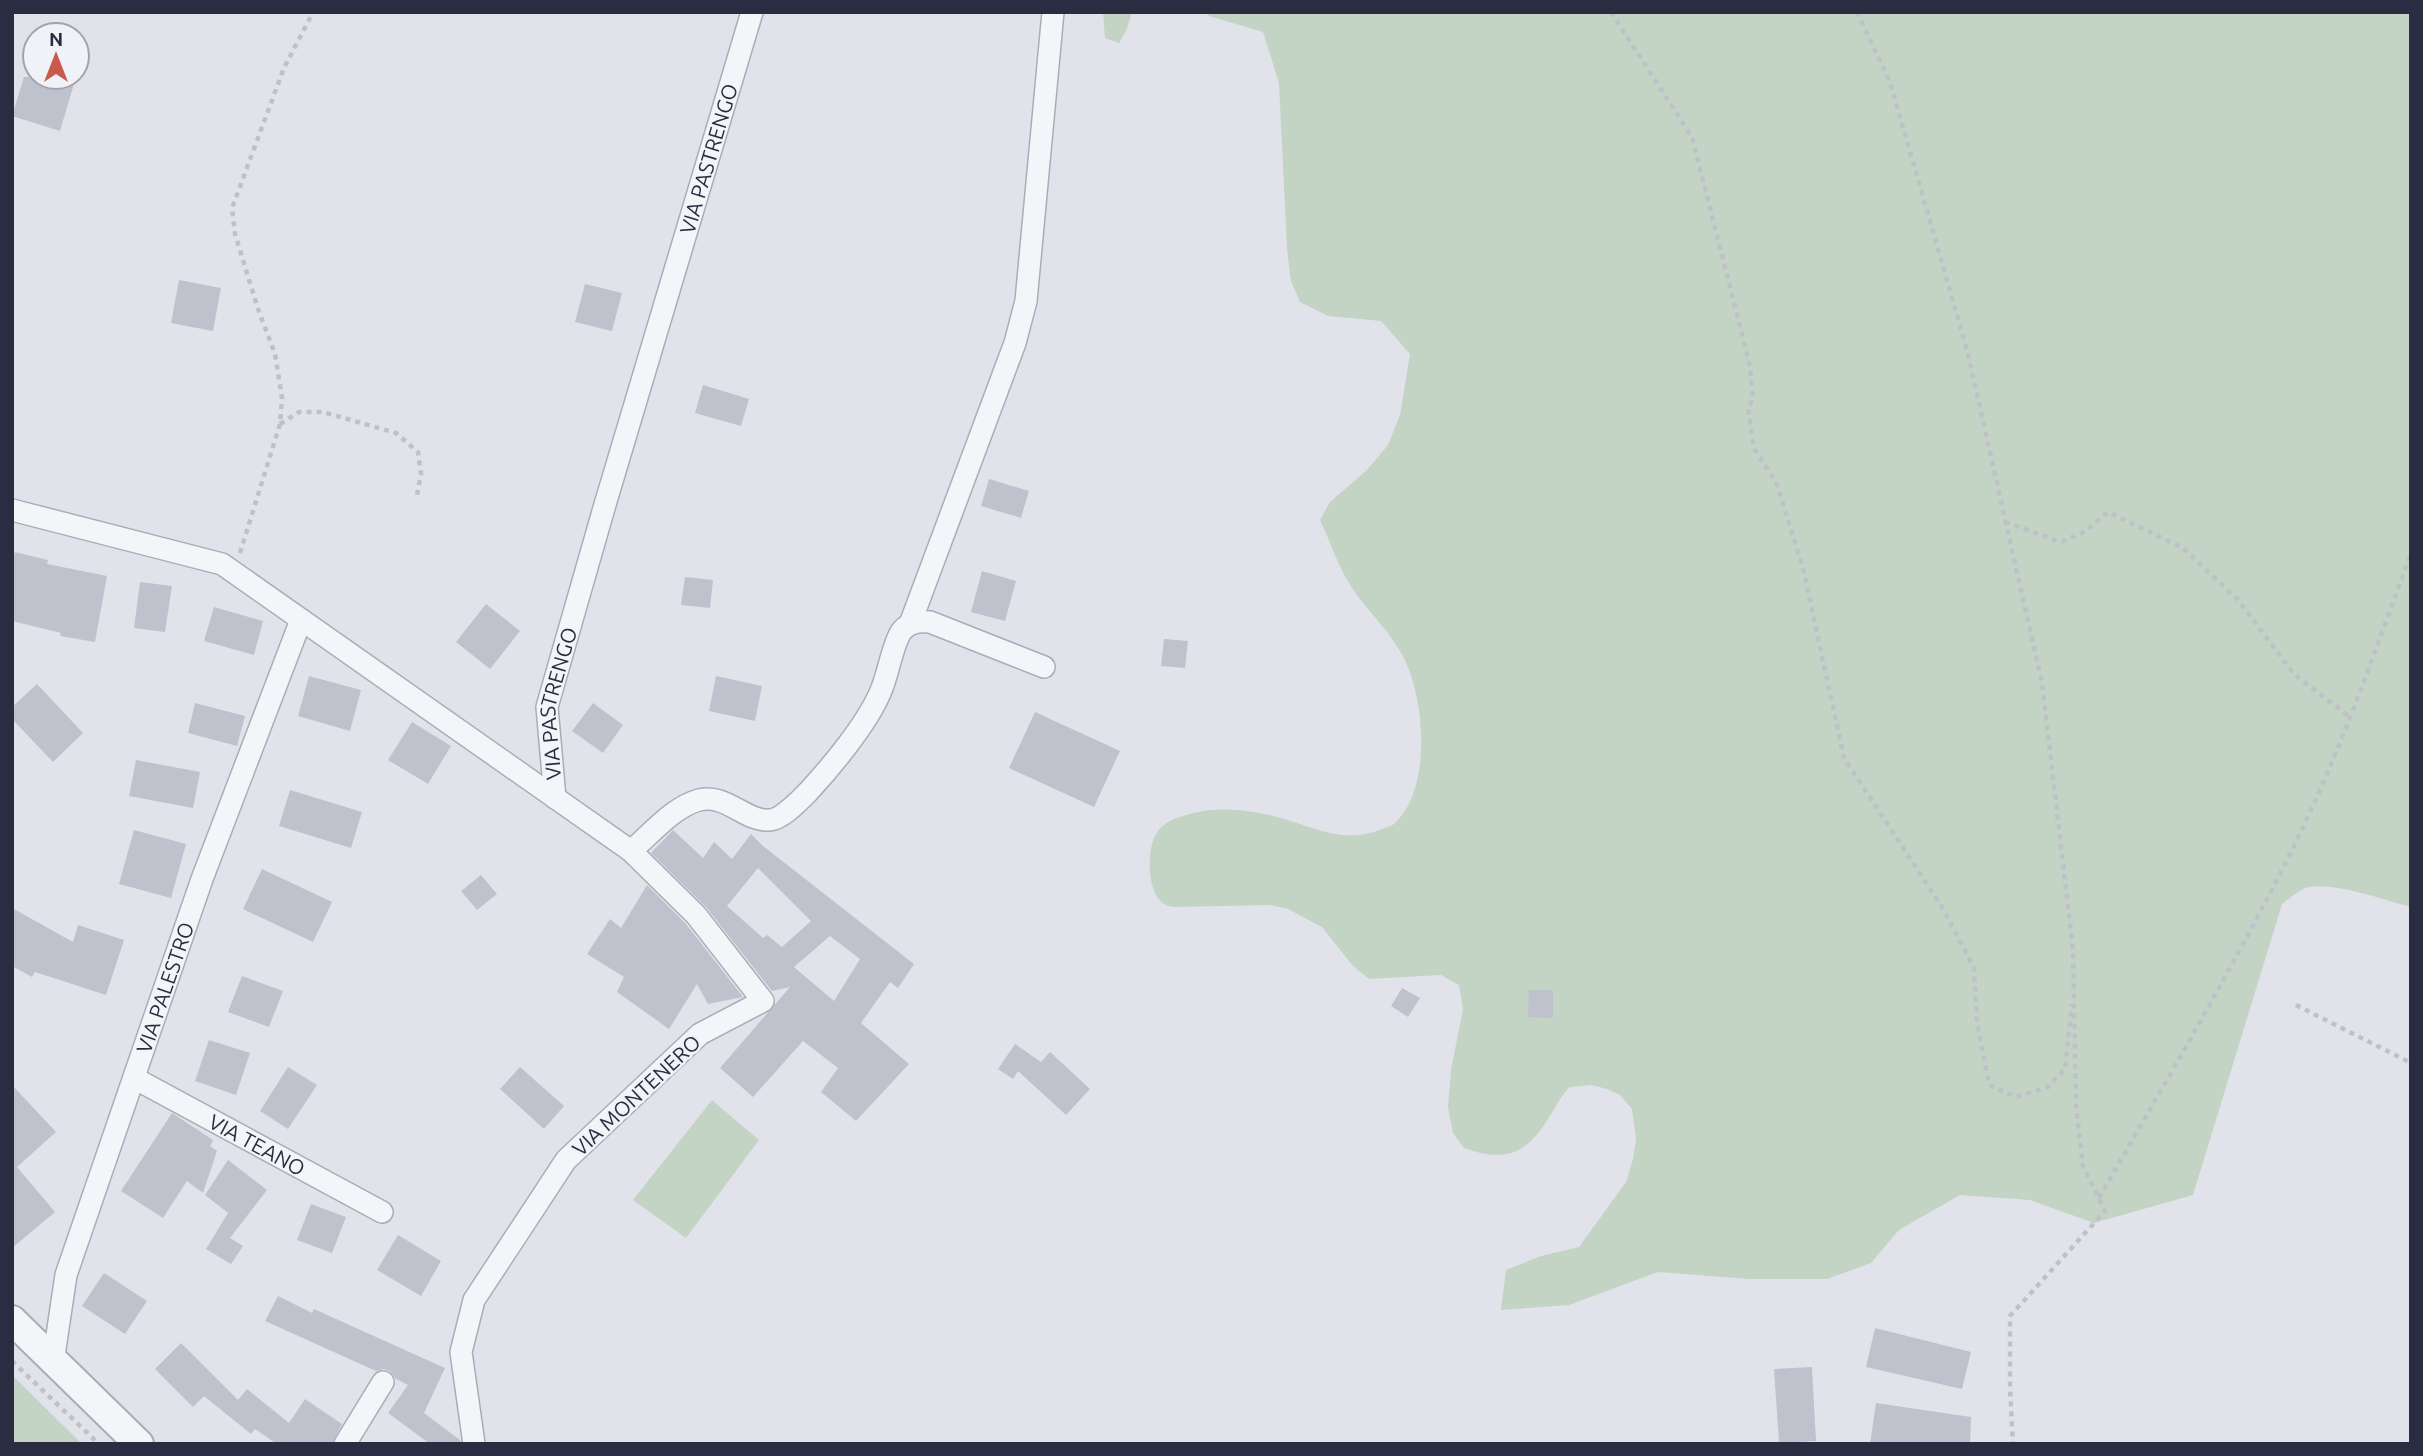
<svg xmlns="http://www.w3.org/2000/svg" width="2423" height="1456" font-family="Ubuntu,sans-serif">
<style>
.green{fill:#c3d3c4}
.building{fill:#bfc1cc;fill-rule:evenodd}
.lines{fill:none;stroke-linecap:round;stroke-linejoin:round}
.minor-casing{stroke:#abacb7;stroke-width:24}
.tertiary-casing{stroke:#abacb7;stroke-width:32}
.path{stroke:#bfc1c8;stroke-width:4.5;stroke-dasharray:5 5;stroke-linecap:butt}
.minor{stroke:#f4f5f8;stroke-width:21}
.tertiary{stroke:#f4f5f8;stroke-width:28}
.labels{text-anchor:middle;dominant-baseline:central;stroke-width:5;stroke-linejoin:round;paint-order:stroke}
.street-label{font-size:21px;fill:#2a2d41;stroke:#f1f2f7}
</style>
<rect width="100%" height="100%" fill="#e2e3ea"/>
<!-- green -->
<path class="green" d="M 1103,12 L 1132,12 L 1126,31 L 1119,43 L 1105,38 Z
M 1207,12 L 2411,12 L 2411,907 C 2385,900 2335,882 2309,887 C 2299,890 2290,898 2282,904 L 2193,1195 L 2094,1223 L 2030,1200 L 1960,1195 L 1899,1230 L 1871,1263 L 1827,1279 L 1750,1279 L 1658,1272 L 1569,1305 L 1501,1310 L 1506,1270 L 1541,1256 L 1579,1247 L 1626,1182 L 1633,1159 L 1636,1139 L 1632,1109 L 1620,1095 L 1607,1089 L 1591,1085 L 1570,1087 C 1562,1094 1557,1105 1551,1114 C 1529,1152 1508,1164 1464,1148 L 1453,1133 L 1448,1107 L 1451,1070 L 1463,1009 L 1459,985 L 1441,975 L 1369,979 L 1352,965 L 1322,927 L 1288,909 L 1270,905 L 1174,907 C 1171,906 1167,906 1164,904 C 1148,893 1148,860 1152,844 C 1157,826 1169,820 1186,815 C 1212,807 1238,809 1264,814 C 1308,822 1338,847 1382,829 C 1387,827 1393,826 1396,822 C 1433,786 1425,692 1400,651 C 1385,625 1360,604 1346,578 C 1336,560 1329,539 1320,520 L 1330,502 L 1367,470 L 1388,445 L 1400,415 L 1410,354 L 1381,321 L 1328,316 L 1300,302 L 1291,281 L 1287,249 L 1279,83 L 1263,32 L 1209,16 Z
M 712,1100 L 759,1140 L 686,1238 L 633,1200 Z
M 12,1375 L 82,1444 L 12,1444 Z"/>
<!-- building -->
<path class="building" d="M 24,77 L 76,77 L 60,131 L 12,116 Z
M 179,280 L 221,288 L 213,331 L 171,323 Z
M 585,284 L 622,293 L 612,331 L 575,322 Z
M 703,385 L 749,399 L 741,426 L 695,413 Z
M 989,479 L 1029,491 L 1021,518 L 981,506 Z
M 15,552 L 48,560 L 47,564 L 107,576 L 95,642 L 60,636 L 61,633 L 12,621 L 12,564 Z
M 982,571 L 1016,581 L 1005,621 L 971,612 Z
M 685,577 L 713,580 L 710,608 L 681,605 Z
M 140,582 L 172,586 L 165,632 L 134,628 Z
M 486,604 L 520,631 L 490,669 L 456,642 Z
M 214,607 L 263,621 L 254,655 L 204,641 Z
M 1164,639 L 1188,641 L 1185,668 L 1161,666 Z
M 309,676 L 361,690 L 350,731 L 298,716 Z
M 716,676 L 762,686 L 755,721 L 709,711 Z
M 37,684 L 83,733 L 53,762 L 12,719 L 12,707 Z
M 195,703 L 245,716 L 237,746 L 188,733 Z
M 593,703 L 623,725 L 603,753 L 572,731 Z
M 1035,712 L 1120,751 L 1094,807 L 1009,768 Z
M 412,722 L 451,746 L 428,784 L 388,760 Z
M 136,760 L 200,772 L 193,808 L 129,796 Z
M 290,790 L 362,812 L 351,848 L 279,826 Z
M 134,830 L 186,844 L 171,898 L 119,884 Z
M 673,830 L 703,858 L 714,842 L 732,859 L 751,834 L 763,846 L 914,964 L 898,988 L 890,982 L 861,1023 L 909,1064 L 856,1121 L 821,1092 L 838,1068 L 803,1041 L 753,1097 L 720,1068 L 790,987 L 772,991 L 706,907 L 651,853 ZM 758,868 L 811,921 L 782,947 L 767,935 L 763,938 L 727,906 ZM 830,936 L 860,959 L 834,1001 L 794,967 Z
M 262,869 L 332,902 L 313,942 L 243,909 Z
M 481,875 L 497,894 L 477,910 L 461,891 Z
M 647,885 L 686,924 L 743,997 L 708,1004 L 697,984 L 669,1029 L 617,992 L 624,977 L 587,954 L 610,919 L 621,928 Z
M 12,908 L 73,942 L 78,925 L 124,940 L 106,995 L 35,972 L 32,977 L 12,966 Z
M 242,976 L 283,991 L 269,1027 L 228,1012 Z
M 1402,988 L 1420,998 L 1408,1017 L 1391,1006 Z
M 1529,990 L 1553,990 L 1553,1018 L 1528,1017 Z
M 209,1040 L 250,1053 L 236,1095 L 195,1081 Z
M 1015,1044 L 1041,1062 L 1050,1052 L 1090,1089 L 1066,1115 L 1018,1071 L 1013,1079 L 998,1069 Z
M 288,1067 L 317,1085 L 288,1129 L 260,1111 Z
M 520,1067 L 564,1106 L 544,1129 L 500,1089 Z
M 12,1085 L 56,1132 L 17,1167 L 55,1212 L 12,1248 Z
M 172,1113 L 213,1140 L 210,1146 L 217,1151 L 203,1193 L 187,1181 L 163,1218 L 121,1191 Z
M 228,1160 L 267,1190 L 230,1238 L 243,1246 L 231,1264 L 206,1249 L 228,1213 L 205,1195 Z
M 311,1204 L 346,1217 L 332,1253 L 297,1240 Z
M 398,1235 L 441,1261 L 421,1296 L 377,1270 Z
M 104,1273 L 147,1301 L 125,1334 L 82,1306 Z
M 278,1296 L 312,1313 L 314,1309 L 445,1368 L 424,1413 L 460,1440 L 461,1444 L 430,1444 L 388,1413 L 408,1385 L 396,1379 L 390,1371 L 384,1369 L 376,1371 L 265,1321 Z
M 1875,1328 L 1971,1352 L 1962,1389 L 1866,1367 Z
M 181,1343 L 238,1400 L 247,1389 L 289,1423 L 305,1399 L 342,1424 L 332,1443 L 277,1444 L 255,1429 L 251,1434 L 204,1396 L 193,1407 L 155,1369 Z
M 1812,1367 L 1816,1441 L 1779,1443 L 1774,1369 Z
M 1876,1403 L 1971,1417 L 1970,1444 L 1870,1444 Z"/>
<g class="lines">
<!-- minor casing -->
<g class="minor-casing">
<g id="minor">
<path d="M 12,510 L 222,564 L 631,851 L 696,915 L 763,1001 L 700,1034 L 566,1160 L 474,1300 L 461,1352 L 474,1444"/>
<path d="M 910,624 L 1015,343 L 1026,301 L 1053,12"/>
<path id="s1" d="M 555,798 L 547,707 L 604,508 L 752,12"/>
<path d="M 631,851 C 651,834 673,807 699,800 C 726,793 745,822 770,820 C 782,819 799,801 808,792 C 832,766 866,725 880,693 C 888,676 892,646 901,632 C 908,622 919,621 930,622 L 1044,667"/>
<path id="s2" d="M 134,1078 L 382,1212"/>
<path id="s3" d="M 53,1362 L 66,1275 L 202,879 L 301,620"/>
<path d="M 345,1444 L 383,1382"/>
</g>
</g>
<!-- tertiary casing -->
<g class="tertiary-casing">
<path id="tertiary" d="M 12,1320 L 139,1444"/>
</g>
<!-- path -->
<path class="path" d="M 1611,12 L 1692,137 L 1750,366 L 1753,399 L 1748,408 L 1754,449 L 1776,482 L 1803,568 L 1844,758 L 1942,907 L 1974,968 L 1977,1022 L 1989,1085 L 2016,1097 L 2048,1087 L 2065,1069 L 2072,1004
M 1857,12 L 1890,82 L 1967,350 L 2042,683 L 2073,950 L 2076,1106 L 2083,1166 L 2105,1211 L 2010,1316 L 2010,1388 L 2013,1444
M 280,424 L 299,412 L 323,412 L 396,433 L 418,452 L 421,474 L 417,495
M 2005,522 L 2061,542 L 2086,531 L 2108,512 L 2183,548 L 2238,600 L 2294,674 L 2351,718
M 240,553 L 280,424 L 282,398 L 275,354 L 258,309 L 235,234 L 232,208 L 284,68 L 313,12
M 2296,1005 L 2411,1063
M 2099,1198 C 2166,1081 2235,965 2295,844 C 2341,750 2375,651 2411,553
M 12,1361 L 99,1444"/>
<!-- minor -->
<use href="#minor" class="minor"/>
<!-- tertiary -->
<use href="#tertiary" class="tertiary"/>
</g>
<g class="labels">
<!-- street labels -->
<g class="street-label">
<text stroke="none"><textPath href="#s1" startOffset="663">VIA PASTRENGO</textPath></text>
<text stroke="none"><textPath href="#s1" startOffset="96">VIA PASTRENGO</textPath></text>
<text stroke="none"><textPath href="#s3" startOffset="392">VIA PALESTRO</textPath></text>
<text transform="translate(636 1095) rotate(-43)">VIA MONTENERO</text>
<text stroke="none"><textPath href="#s2" startOffset="140">VIA TEANO</textPath></text>
</g>
</g>
<!-- border -->
<rect width="2423" height="1456" fill="none" stroke="#2a2d41" stroke-width="28"/>
<!-- north arrow -->
<g transform="translate(56 56)"><circle r="33" fill="#f1f2f7" stroke="#a1a3ae" stroke-width="2"/>
<path d="M0-5L12 26L0 18L-12 26Z" fill="#ca5b4c"/>
<text y="-10" font-size="19" font-weight="bold" text-anchor="middle" fill="#2a2d41">N</text>
</g>
</svg>
